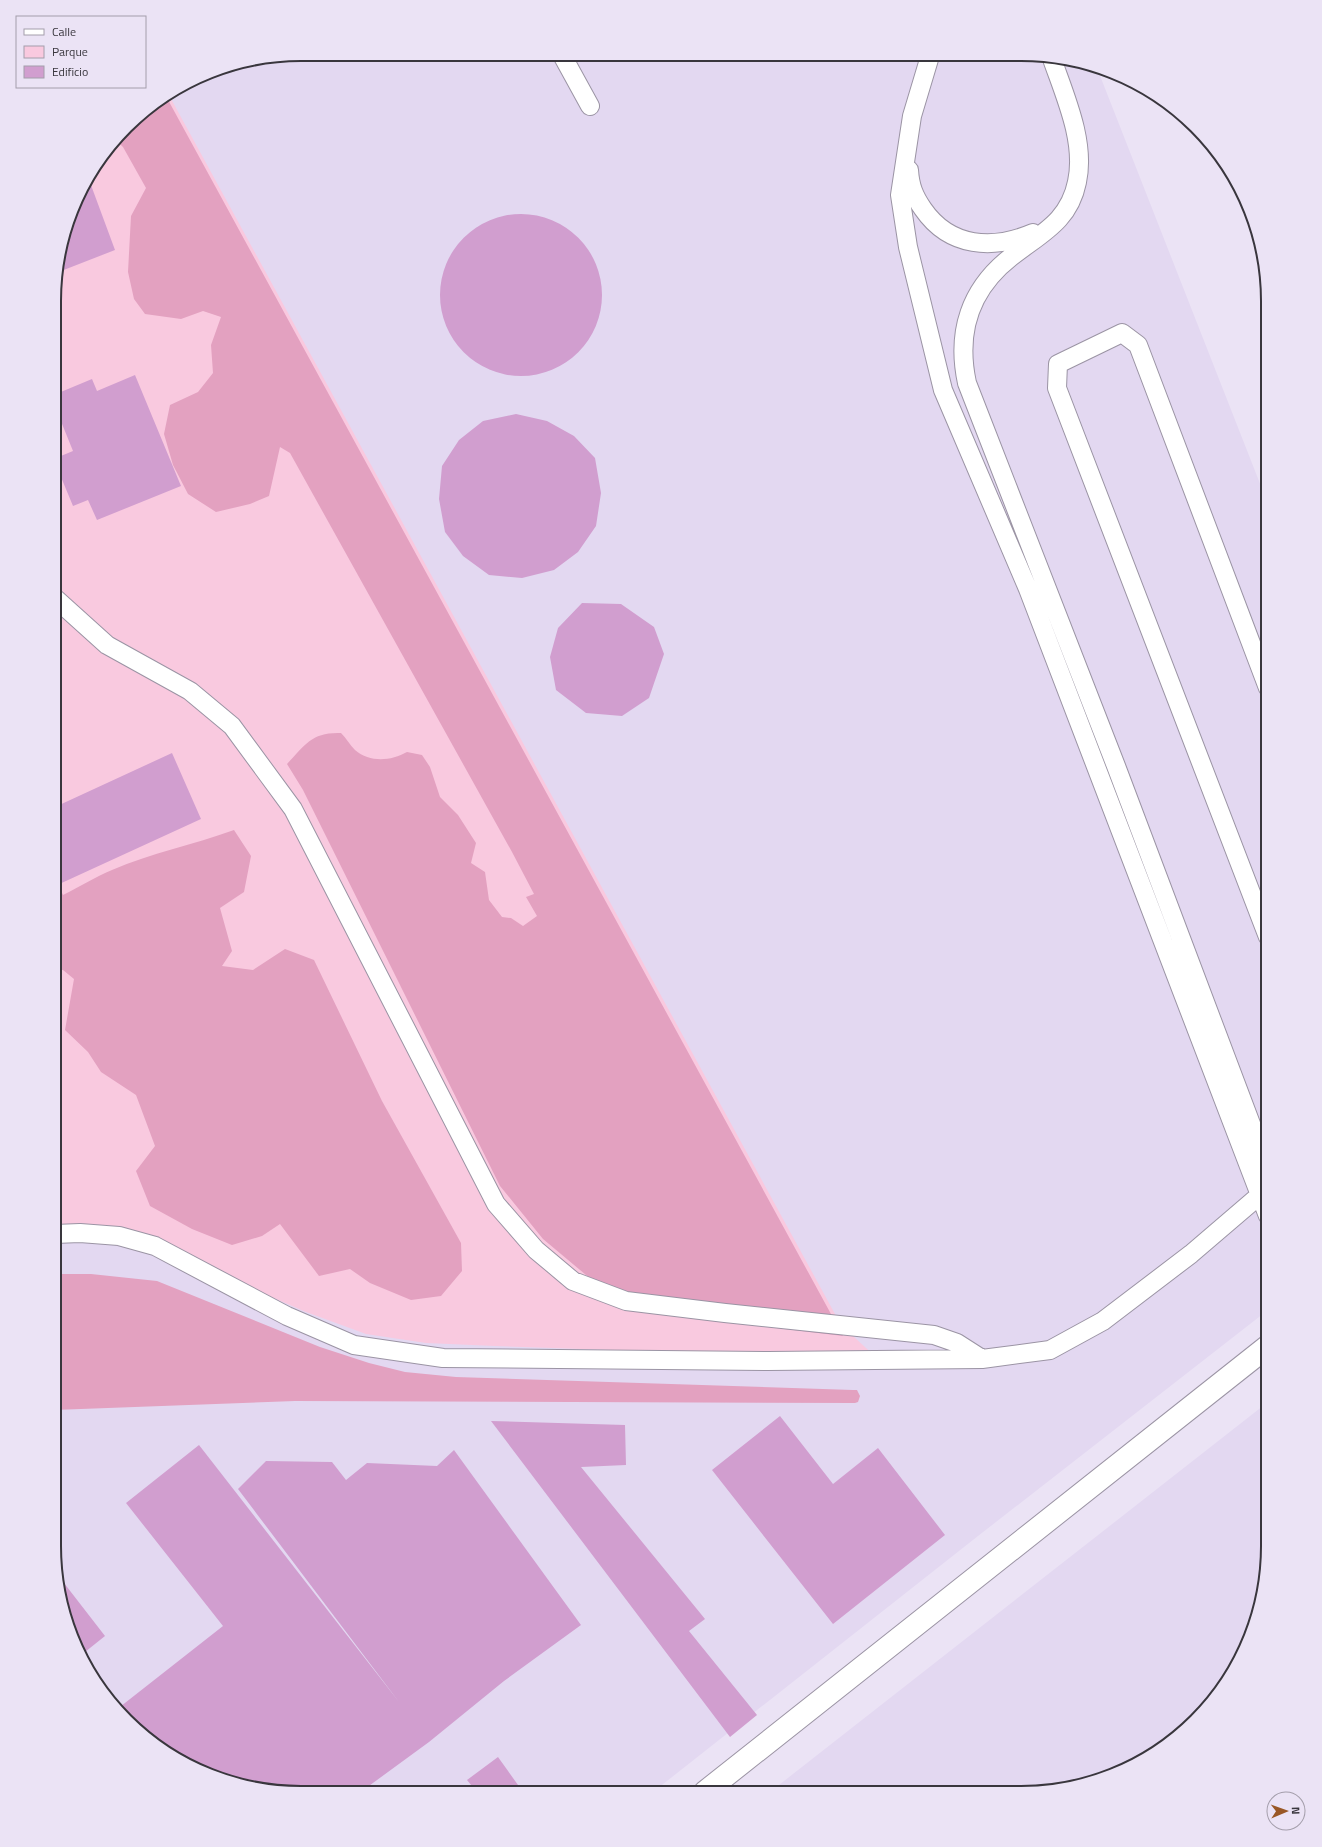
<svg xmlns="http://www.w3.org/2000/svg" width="1322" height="1847" font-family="'Titillium Web',sans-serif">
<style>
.built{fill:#e3d8f1}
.green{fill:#f9c9df}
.forest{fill:#e3a1c0}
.building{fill:#d19ecf}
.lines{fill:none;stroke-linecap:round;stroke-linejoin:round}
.service-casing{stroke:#9b94a4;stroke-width:20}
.minor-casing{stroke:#9b94a4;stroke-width:24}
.service{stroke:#fff;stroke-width:18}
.minor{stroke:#fff;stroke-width:22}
.rim{fill:none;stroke:#39363d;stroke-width:2}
</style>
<rect width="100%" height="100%" fill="#ebe3f5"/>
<!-- built -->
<path class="built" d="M 301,54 L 1053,56 L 1097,68 L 1268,504 L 1268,1310 L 978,1536 L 653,1792 L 269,1791 L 207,1774 L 151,1742 L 115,1709 L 79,1655 L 59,1594 L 54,1546 L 56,269 L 87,178 L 138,115 L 221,67 Z
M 1268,1402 L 1267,1562 L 1255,1626 L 1226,1683 L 1184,1732 L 1130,1768 L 1069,1788 L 1021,1793 L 770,1792 Z"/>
<!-- green -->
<path class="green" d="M 170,97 L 841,1325 L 878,1359 L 495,1346 L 426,1343 L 366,1334 L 306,1312 L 253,1289 L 214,1267 L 178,1250 L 55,1225 L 56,269 L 87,178 L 138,115 Z"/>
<!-- forest -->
<path class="forest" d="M 167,98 L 843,1336 L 660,1314 L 622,1302 L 586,1275 L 543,1239 L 500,1186 L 303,790 L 287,764 C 306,744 312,732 341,733 C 346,738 350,745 355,750 C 370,763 391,761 407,752 L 422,755 L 430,767 L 440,797 L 458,815 L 476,843 L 471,863 L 485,872 L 489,900 L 502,917 L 511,918 L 523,926 L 537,916 L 526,897 L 534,894 L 512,852 L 290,453 L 280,447 L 269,496 L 250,504 L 216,512 L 188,494 L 173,465 L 164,434 L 170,405 L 198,392 L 213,373 L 211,345 L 221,317 L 203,311 L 181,319 L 145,314 L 134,299 L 128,272 L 131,216 L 146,188 L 123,147 L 117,141 L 138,115 Z
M 234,830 L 251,856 L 244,892 L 220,908 L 232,951 L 222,966 L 253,970 L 285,949 L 314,960 L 382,1101 L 461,1243 L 462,1271 L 441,1296 L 411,1300 L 370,1283 L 350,1269 L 319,1276 L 280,1224 L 262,1236 L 232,1245 L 192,1229 L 150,1206 L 136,1171 L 155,1146 L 136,1095 L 101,1072 L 88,1052 L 65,1030 L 74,979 L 63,970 L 55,969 L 55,878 L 63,895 C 79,887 95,877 112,870 C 151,853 193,845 234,830 Z
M 54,1274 L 91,1274 L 157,1281 L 320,1347 L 369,1363 L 405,1372 L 456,1377 L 853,1390 L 857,1390 L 860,1396 L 858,1402 L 855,1403 L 295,1401 L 54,1410 Z"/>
<!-- building -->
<path class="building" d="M 88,177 L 115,250 L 56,273 L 56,269 Z
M440 295a81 81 0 1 1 162 0a81 81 0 1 1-162 0Z
M 135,375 L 181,486 L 97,520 L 88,500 L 73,506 L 56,465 L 56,458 L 73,451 L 56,409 L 56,394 L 92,379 L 97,391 Z
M 516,414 L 547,421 L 574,436 L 595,458 L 601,493 L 596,526 L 578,552 L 554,570 L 522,578 L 489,575 L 463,556 L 445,532 L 439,499 L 442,466 L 459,440 L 483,421 Z
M 582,603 L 621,604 L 654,627 L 664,654 L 649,698 L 622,716 L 586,713 L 556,690 L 550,657 L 558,628 Z
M 172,753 L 201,819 L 55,886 L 55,807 Z
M 780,1416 L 833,1484 L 878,1448 L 945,1535 L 833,1624 L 712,1470 Z
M 491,1421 L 625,1425 L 626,1465 L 581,1467 L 705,1619 L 689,1631 L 757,1715 L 730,1737 Z
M 199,1445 L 399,1702 L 238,1489 L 266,1461 L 332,1462 L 346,1480 L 367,1463 L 437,1466 L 454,1450 L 581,1625 L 504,1681 L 429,1742 L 362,1791 L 269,1791 L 207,1774 L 151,1742 L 116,1710 L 223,1626 L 126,1503 Z
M 57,1574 L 105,1636 L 80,1656 L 59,1594 Z
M 498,1757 L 523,1792 L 476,1791 L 467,1780 Z"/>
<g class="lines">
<!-- service casing -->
<g class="service-casing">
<path id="service" d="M 562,55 L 590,106
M 930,56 L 912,116 L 900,195 L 908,247 L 943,390 L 1028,589 L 1268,1216
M 1051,56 C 1064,94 1086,141 1077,182 C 1069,222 1040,234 1011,257 C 970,289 956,332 967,383 L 1116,766 L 1268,1169
M 909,170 C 910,186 914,196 923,209 C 950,248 993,250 1033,233
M 56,599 L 107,645 L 190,691 L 232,726 L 293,809 L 496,1204 L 536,1250 L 573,1281 L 626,1301 L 725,1313 L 934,1335 L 957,1343 L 982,1359 L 1050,1350 L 1103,1321 L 1191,1254 L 1268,1188
M 1268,937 L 1057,388 L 1058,364 L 1122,333 L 1138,345 L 1268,688
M 55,1234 L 80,1233 L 119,1236 L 155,1246 L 287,1316 L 354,1345 L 443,1358 L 768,1361 L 982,1359"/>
</g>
<!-- minor casing -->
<g class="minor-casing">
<path id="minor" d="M 705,1792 L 1268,1346"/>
</g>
<!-- service -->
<use href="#service" class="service"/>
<!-- minor -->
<use href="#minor" class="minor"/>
</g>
<!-- crop -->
<path d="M0 0H1322V1847H0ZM301 61H1021A240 240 0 0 1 1261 301V1546A240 240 0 0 1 1021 1786H301A240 240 0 0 1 61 1546V301A240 240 0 0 1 301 61Z" fill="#ebe3f5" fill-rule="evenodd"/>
<path class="rim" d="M301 61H1021A240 240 0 0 1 1261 301V1546A240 240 0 0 1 1021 1786H301A240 240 0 0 1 61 1546V301A240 240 0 0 1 301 61Z"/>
<!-- legend -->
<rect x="16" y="16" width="130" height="72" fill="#ebe3f5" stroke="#a49eab"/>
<rect x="24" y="29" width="20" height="6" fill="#ffffff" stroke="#a49eab"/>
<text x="52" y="36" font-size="12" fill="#39363d">Calle</text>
<rect x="24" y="46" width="20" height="12" fill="#f9c9df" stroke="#a49eab"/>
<text x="52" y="56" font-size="12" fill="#39363d">Parque</text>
<rect x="24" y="66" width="20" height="12" fill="#d19ecf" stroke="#a49eab"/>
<text x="52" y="76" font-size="12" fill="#39363d">Edificio</text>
<!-- north arrow -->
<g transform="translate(1286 1811) rotate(88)"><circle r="19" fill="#ebe3f5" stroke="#a49eab"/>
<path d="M0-3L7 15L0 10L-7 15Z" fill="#995725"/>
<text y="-6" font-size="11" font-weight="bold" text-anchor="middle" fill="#39363d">N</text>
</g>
</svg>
